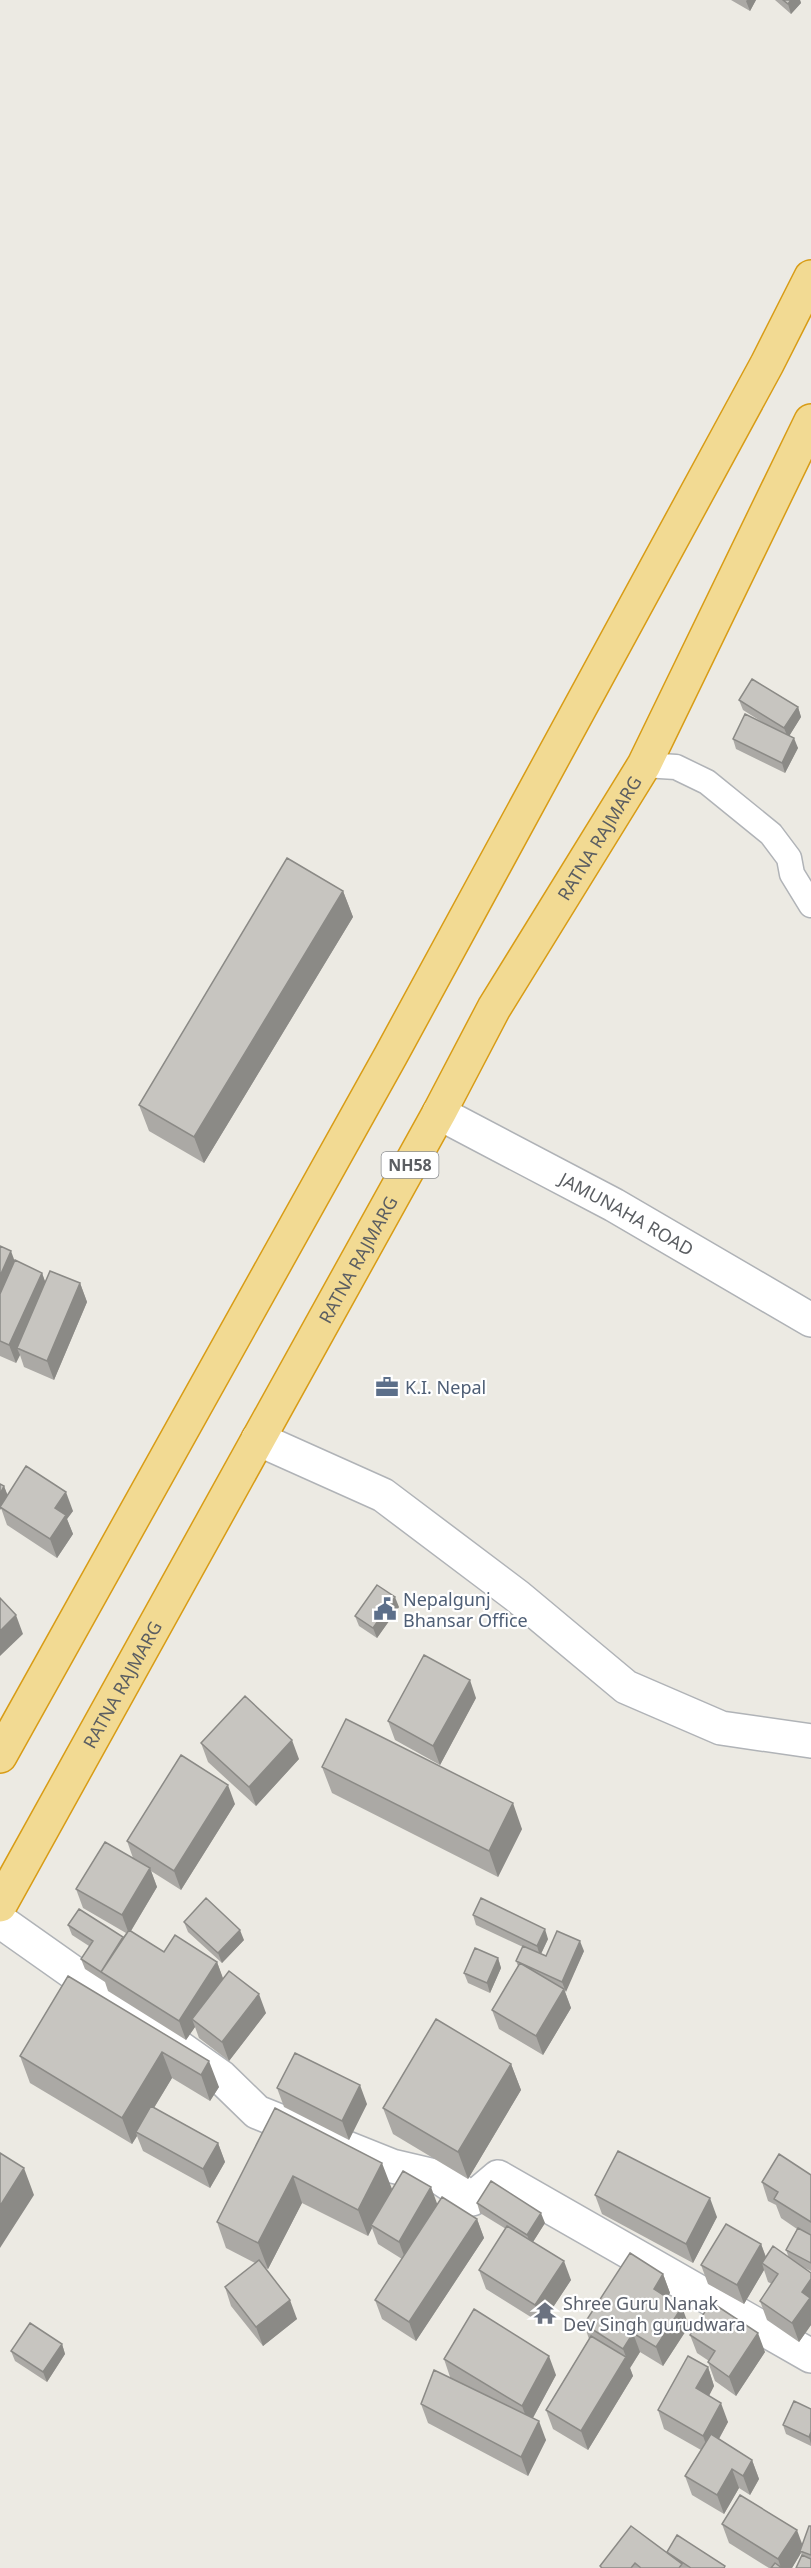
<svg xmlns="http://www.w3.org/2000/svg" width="811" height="2568" font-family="'Noto Sans',sans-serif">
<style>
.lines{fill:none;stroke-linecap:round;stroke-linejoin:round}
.lane-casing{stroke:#b0b3b7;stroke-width:27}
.street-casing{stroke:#b0b3b7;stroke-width:36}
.secondary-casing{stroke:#afb2b6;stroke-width:36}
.highway-casing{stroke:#d89c16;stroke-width:36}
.lane{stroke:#fff;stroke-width:24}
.street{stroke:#fff;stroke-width:33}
.secondary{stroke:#fff;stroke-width:33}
.highway{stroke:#f2da93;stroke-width:33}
.wall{fill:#aba9a5}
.shaded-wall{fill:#8b8a86}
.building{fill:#c7c5c0;stroke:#8b8a86;stroke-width:1.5}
.labels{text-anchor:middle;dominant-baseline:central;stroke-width:4.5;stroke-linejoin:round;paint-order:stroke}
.shield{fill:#fff;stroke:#8c8e91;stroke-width:1.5}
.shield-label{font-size:16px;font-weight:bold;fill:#5b5e62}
.street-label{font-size:18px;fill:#5b5e62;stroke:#fff}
.service-label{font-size:18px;fill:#4e5e75;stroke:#fff;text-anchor:start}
.worship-label{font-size:18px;fill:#5b616d;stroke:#fff;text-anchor:start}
</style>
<rect width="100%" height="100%" fill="#eceae3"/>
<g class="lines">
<!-- lane casing -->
<g class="lane-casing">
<path id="lane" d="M 644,765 L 676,767 L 707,782 L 771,834 L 789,858 L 792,874 L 811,905"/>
</g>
<!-- street casing -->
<g class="street-casing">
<path id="street" d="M 258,1439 L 383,1495 L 517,1596 L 626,1687 L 721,1728 L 811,1741
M 0,1921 L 221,2077 L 257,2112 L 392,2166 L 439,2177 L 472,2199 L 498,2177 L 811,2356"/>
</g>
<!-- secondary casing -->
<g class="secondary-casing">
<g id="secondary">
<path id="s1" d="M 439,1113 L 614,1205 L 811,1320"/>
</g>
</g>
<!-- highway casing -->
<g class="highway-casing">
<g id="highway">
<path d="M 0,1756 L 391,1055 L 767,364 L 811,277"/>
<path id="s2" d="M 0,1905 L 439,1113 L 494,1008 L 644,765 L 811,421"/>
</g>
</g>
<!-- lane -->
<use href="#lane" class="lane"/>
<!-- street -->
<use href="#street" class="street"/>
<!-- secondary -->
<use href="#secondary" class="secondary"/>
<!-- highway -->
<use href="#highway" class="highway"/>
</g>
<!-- wall -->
<path class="wall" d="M 731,0 L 756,0 L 750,11 Z
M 775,0 L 800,0 L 801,3 L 791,14 Z
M 739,700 L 798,707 L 801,717 L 789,736 L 798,748 L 785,773 L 736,749 L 733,739 L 767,725 L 743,710 Z
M 343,891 L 353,917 L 204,1163 L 149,1131 L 139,1105 Z
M 0,1246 L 15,1261 L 42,1273 L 45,1282 L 80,1283 L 87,1302 L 54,1380 L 24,1367 L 20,1355 L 16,1363 L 0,1356 Z
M 0,1484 L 4,1486 L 7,1495 L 73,1511 L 67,1519 L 73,1534 L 57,1558 L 7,1525 L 1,1508 L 0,1510 Z
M 399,1607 L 377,1638 L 359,1626 L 355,1616 Z
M 476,1698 L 440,1765 L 395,1740 L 388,1721 Z
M 201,1743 L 299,1759 L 256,1806 L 208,1762 Z
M 322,1767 L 522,1829 L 498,1877 L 332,1793 Z
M 235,1804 L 181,1890 L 151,1871 L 157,1887 L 131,1931 L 164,1952 L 217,1962 L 223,1979 L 266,2013 L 229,2061 L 199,2038 L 195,2027 L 186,2040 L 108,1991 L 105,1982 L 85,1969 L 81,1959 L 89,1946 L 72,1935 L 68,1925 L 123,1937 L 126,1933 L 83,1908 L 76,1889 L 133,1858 L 127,1841 Z
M 473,1915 L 548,1939 L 541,1954 L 546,1956 L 584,1951 L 565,1992 L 571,2008 L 543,2055 L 499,2029 L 492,2010 L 518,1966 L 516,1961 L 523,1947 L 476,1925 Z
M 184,1922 L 244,1940 L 222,1963 L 188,1932 Z
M 498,1958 L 501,1968 L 490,1993 L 468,1983 L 464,1973 Z
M 68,1976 L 219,2087 L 210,2101 L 172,2078 L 154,2108 L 218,2143 L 225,2162 L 210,2188 L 143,2151 L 137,2136 L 132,2144 L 30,2083 L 20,2056 Z
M 511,2064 L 521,2090 L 468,2179 L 393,2134 L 383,2108 Z
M 277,2088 L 367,2104 L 349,2140 L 284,2107 Z
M 275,2108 L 392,2189 L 477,2219 L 484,2238 L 416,2341 L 382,2319 L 375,2300 L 402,2259 L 378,2244 L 372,2228 L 368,2236 L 302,2203 L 268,2269 L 265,2268 L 297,2319 L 263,2346 L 231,2306 L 225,2287 L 255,2263 L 226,2248 L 217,2222 Z
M 811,2175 L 811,2271 L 799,2265 L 811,2273 L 811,2325 L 799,2342 L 767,2320 L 760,2301 L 772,2284 L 768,2282 L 764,2270 L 744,2304 L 708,2284 L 701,2265 L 761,2244 L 766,2257 L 789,2258 L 786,2250 L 797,2229 L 781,2218 L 776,2205 L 768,2201 L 762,2182 Z
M 595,2195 L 717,2217 L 693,2263 L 602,2214 Z
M 477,2203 L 545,2223 L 533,2242 L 571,2280 L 542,2324 L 486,2289 L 479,2270 L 506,2229 L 480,2213 Z
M 663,2274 L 670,2293 L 667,2297 L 689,2326 L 663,2366 L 640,2352 L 630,2368 L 633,2376 L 588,2450 L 553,2429 L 546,2410 L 589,2339 L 584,2324 Z
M 690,2335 L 765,2352 L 736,2396 L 715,2381 L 708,2362 L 709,2361 L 697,2353 Z
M 62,2344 L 65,2354 L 47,2382 L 15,2361 L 11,2351 Z
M 444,2359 L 556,2375 L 533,2418 L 546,2440 L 528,2476 L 428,2423 L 421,2404 L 450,2377 Z
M 708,2367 L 714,2386 L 709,2396 L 728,2422 L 719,2439 L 752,2460 L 759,2479 L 750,2495 L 739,2488 L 724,2514 L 692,2495 L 685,2476 L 701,2450 L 664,2429 L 658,2410 Z
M 811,2409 L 811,2446 L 786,2434 L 783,2425 Z
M 722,2524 L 802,2545 L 811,2526 L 811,2568 L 801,2553 L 792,2568 L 769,2568 L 729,2543 Z
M 667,2552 L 725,2566 L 725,2568 L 601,2568 L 600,2566 Z"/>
<!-- shaded-wall -->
<path class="shaded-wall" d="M 747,0 L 756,0 L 750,11 L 746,1 Z
M 791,0 L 800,0 L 801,3 L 791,14 L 788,4 Z
M 798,707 L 801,717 L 788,738 L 784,728 Z
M 794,738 L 798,748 L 785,773 L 782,763 Z
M 343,891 L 353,917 L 204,1163 L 194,1137 Z
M 11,1251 L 18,1270 L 0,1311 L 0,1276 Z
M 42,1273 L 49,1292 L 17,1348 L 20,1355 L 16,1363 L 9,1345 Z
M 80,1283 L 87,1302 L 54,1380 L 47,1361 Z
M 4,1486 L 8,1496 L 0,1507 L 1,1508 L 0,1510 L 0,1494 Z
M 66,1492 L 73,1511 L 67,1519 L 73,1534 L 57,1558 L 50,1539 L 55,1508 Z
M 395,1597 L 399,1607 L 377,1638 L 373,1628 Z
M 16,1615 L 23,1634 L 0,1656 L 0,1631 Z
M 470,1680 L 476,1698 L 440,1765 L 433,1746 Z
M 292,1740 L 299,1759 L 256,1806 L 249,1787 Z
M 228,1785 L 235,1804 L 181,1890 L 174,1871 Z
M 513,1803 L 522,1829 L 498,1877 L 489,1851 Z
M 150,1868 L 157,1887 L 129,1934 L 122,1915 Z
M 545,1929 L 548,1939 L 540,1956 L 537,1946 Z
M 240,1930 L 244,1940 L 222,1963 L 218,1953 Z
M 580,1941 L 584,1951 L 566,1992 L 562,1982 Z
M 498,1958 L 501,1968 L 490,1993 L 487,1983 Z
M 217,1962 L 224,1981 L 192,2019 L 195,2027 L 186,2040 L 179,2021 Z
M 564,1989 L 571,2008 L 543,2055 L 536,2036 Z
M 259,1994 L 266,2013 L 229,2061 L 222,2042 Z
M 162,2052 L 172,2078 L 138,2134 L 136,2132 L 137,2136 L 132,2144 L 122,2118 Z
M 209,2061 L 219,2087 L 210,2101 L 201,2075 Z
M 511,2064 L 521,2090 L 468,2179 L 458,2152 Z
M 360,2085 L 367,2104 L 349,2140 L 342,2121 Z
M 218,2143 L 225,2162 L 210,2188 L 203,2169 Z
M 382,2163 L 392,2189 L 371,2225 L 372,2228 L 368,2236 L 358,2210 Z
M 24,2168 L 34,2195 L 0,2248 L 0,2206 Z
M 293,2176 L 302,2203 L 268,2269 L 258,2243 Z
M 431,2187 L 438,2206 L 406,2261 L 399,2242 Z
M 710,2198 L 717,2217 L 693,2263 L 686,2244 Z
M 541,2213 L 545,2223 L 531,2245 L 527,2235 Z
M 477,2219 L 484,2238 L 416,2341 L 409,2322 Z
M 761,2244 L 768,2263 L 762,2263 L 764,2270 L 744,2304 L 737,2285 Z
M 564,2261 L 571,2280 L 542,2324 L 535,2305 Z
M 663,2274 L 670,2293 L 660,2307 L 654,2289 Z
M 811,2279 L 811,2325 L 799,2342 L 792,2323 L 802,2292 Z
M 290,2300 L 297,2319 L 263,2346 L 256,2327 Z
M 682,2307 L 689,2326 L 663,2366 L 656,2347 Z
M 633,2333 L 640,2352 L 630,2368 L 633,2376 L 588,2450 L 581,2431 L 626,2357 L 623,2349 Z
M 758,2333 L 765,2352 L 736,2396 L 729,2377 Z
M 62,2344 L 65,2354 L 47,2382 L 43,2372 Z
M 549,2356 L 556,2375 L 529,2425 L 522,2406 Z
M 708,2367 L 714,2386 L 703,2407 L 696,2388 Z
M 721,2403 L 728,2422 L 710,2455 L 703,2436 Z
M 539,2421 L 546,2440 L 528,2476 L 521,2457 Z
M 811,2432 L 811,2444 L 809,2437 Z
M 752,2460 L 759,2479 L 750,2495 L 743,2476 Z
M 732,2469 L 739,2488 L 724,2514 L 717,2495 Z
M 797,2530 L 804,2549 L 800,2551 L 801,2553 L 792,2568 L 781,2568 L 778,2559 Z"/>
<!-- building -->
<path class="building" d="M 783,0 L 791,0 L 788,4 Z
M 752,679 L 798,707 L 784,728 L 739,700 Z
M 745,714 L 794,738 L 782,763 L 733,739 Z
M 287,858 L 343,891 L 194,1137 L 139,1105 Z
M 0,1246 L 11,1251 L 0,1276 Z
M 15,1260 L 42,1273 L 9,1345 L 0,1341 L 0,1294 Z
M 50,1271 L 80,1283 L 47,1361 L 17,1348 Z
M 26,1466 L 66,1492 L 55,1508 L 66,1515 L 50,1539 L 0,1507 Z
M 0,1484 L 4,1486 L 0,1494 Z
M 377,1585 L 395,1597 L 373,1628 L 355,1616 Z
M 0,1598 L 16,1615 L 0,1631 Z
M 424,1655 L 470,1680 L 433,1746 L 388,1721 Z
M 245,1696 L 292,1740 L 249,1787 L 201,1743 Z
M 346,1719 L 513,1803 L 489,1851 L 322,1767 Z
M 181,1755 L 228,1785 L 174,1871 L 127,1841 Z
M 105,1842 L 150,1868 L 122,1915 L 76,1889 Z
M 206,1898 L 240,1930 L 218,1953 L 184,1922 Z
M 481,1898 L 545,1929 L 537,1946 L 473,1915 Z
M 79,1909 L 123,1937 L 101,1972 L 81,1959 L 93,1941 L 68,1925 Z
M 129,1930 L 164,1952 L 175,1935 L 217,1962 L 179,2021 L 101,1972 Z
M 557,1931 L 580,1941 L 562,1982 L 516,1961 L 523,1946 L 546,1956 Z
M 475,1948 L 498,1958 L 487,1983 L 464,1973 Z
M 520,1963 L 564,1989 L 536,2036 L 492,2010 Z
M 229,1971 L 259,1994 L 222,2042 L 192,2019 Z
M 68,1976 L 209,2061 L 201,2075 L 162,2052 L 122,2118 L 20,2056 Z
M 436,2019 L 511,2064 L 458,2152 L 383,2108 Z
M 295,2053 L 360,2085 L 342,2121 L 277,2088 Z
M 151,2106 L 218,2143 L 203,2169 L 136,2132 Z
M 275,2108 L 382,2163 L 358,2210 L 293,2176 L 258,2243 L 217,2222 Z
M 618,2151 L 710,2198 L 686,2244 L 595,2195 Z
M 0,2153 L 24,2168 L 0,2206 Z
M 779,2154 L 811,2175 L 811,2222 L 774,2199 L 778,2192 L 762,2182 Z
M 403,2171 L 431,2187 L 399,2242 L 371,2225 Z
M 491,2181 L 541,2213 L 527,2235 L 477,2203 Z
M 442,2197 L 477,2219 L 409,2322 L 375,2300 Z
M 726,2224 L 761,2244 L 737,2285 L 701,2265 Z
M 507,2226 L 564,2261 L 535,2305 L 479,2270 Z
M 798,2228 L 811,2235 L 811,2263 L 786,2250 Z
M 773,2246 L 811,2273 L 811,2279 L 802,2292 L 810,2298 L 792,2323 L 760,2301 L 778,2274 L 762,2263 Z
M 630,2253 L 663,2274 L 654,2289 L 682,2307 L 656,2347 L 633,2333 L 623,2349 L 584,2324 Z
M 259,2260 L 290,2300 L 256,2327 L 225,2287 Z
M 711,2302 L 758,2333 L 729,2377 L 708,2362 L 715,2351 L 690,2335 Z
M 474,2309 L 549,2356 L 522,2406 L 444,2359 Z
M 30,2323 L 62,2344 L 43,2372 L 11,2351 Z
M 591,2336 L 626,2357 L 581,2431 L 546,2410 Z
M 688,2356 L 708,2367 L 696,2388 L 721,2403 L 703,2436 L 658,2410 Z
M 434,2370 L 539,2421 L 521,2457 L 421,2404 Z
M 794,2401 L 811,2409 L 811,2432 L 809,2437 L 783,2425 Z
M 711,2434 L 752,2460 L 743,2476 L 732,2469 L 717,2495 L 685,2476 Z
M 740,2495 L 797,2530 L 778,2559 L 722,2524 Z
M 631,2526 L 682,2564 L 679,2568 L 641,2568 L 635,2563 L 631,2568 L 602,2568 L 600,2566 Z
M 809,2526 L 811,2526 L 811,2555 L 800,2551 Z
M 677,2535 L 725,2566 L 724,2568 L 691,2568 L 667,2552 Z
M 802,2555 L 811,2559 L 811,2568 L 796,2568 Z
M 775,2563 L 782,2568 L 771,2568 Z"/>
<!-- icons -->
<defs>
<g id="office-bare" transform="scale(1.8)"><path d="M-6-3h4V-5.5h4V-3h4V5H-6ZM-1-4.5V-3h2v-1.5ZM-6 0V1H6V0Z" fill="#5c6f8a" stroke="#fff" stroke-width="2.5" paint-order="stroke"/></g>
<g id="civic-bare" transform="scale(1.8)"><path d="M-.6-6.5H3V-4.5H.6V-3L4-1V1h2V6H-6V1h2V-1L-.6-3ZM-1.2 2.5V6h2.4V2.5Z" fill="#5c6f8a" stroke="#fff" stroke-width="2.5" paint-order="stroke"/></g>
<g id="temple-bare" transform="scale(1.8)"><path d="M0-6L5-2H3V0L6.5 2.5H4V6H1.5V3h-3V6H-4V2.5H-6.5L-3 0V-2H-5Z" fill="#6b7280" stroke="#fff" stroke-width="2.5" paint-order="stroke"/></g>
</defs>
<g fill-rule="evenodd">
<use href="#office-bare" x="387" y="1387"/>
<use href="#civic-bare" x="385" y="1609"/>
<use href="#temple-bare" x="545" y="2313"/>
</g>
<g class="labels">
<!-- shield labels -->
<rect class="shield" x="381.5" y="1152" width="57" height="26" rx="4.5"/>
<g class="shield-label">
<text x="410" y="1165">NH58</text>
</g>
<!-- street labels -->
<g class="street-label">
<text stroke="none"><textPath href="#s2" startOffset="1224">RATNA RAJMARG</textPath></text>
<text stroke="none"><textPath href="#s1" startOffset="213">JAMUNAHA ROAD</textPath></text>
<text stroke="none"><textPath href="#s2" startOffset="738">RATNA RAJMARG</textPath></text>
<text stroke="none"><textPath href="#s2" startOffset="252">RATNA RAJMARG</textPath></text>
</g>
<!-- service labels -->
<g class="service-label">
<text x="405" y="1387">K.I. Nepal</text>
<text x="403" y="1599">Nepalgunj<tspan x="403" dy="21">Bhansar Office</tspan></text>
</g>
<!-- worship labels -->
<g class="worship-label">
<text x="563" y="2303">Shree Guru Nanak<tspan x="563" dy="21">Dev Singh gurudwara</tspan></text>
</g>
</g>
</svg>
